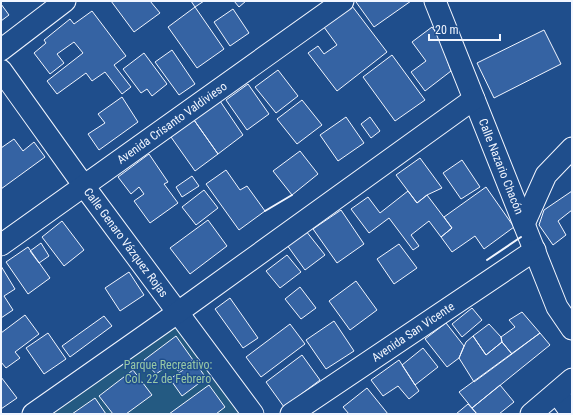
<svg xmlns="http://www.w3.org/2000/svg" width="573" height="415" font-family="'Roboto Condensed',sans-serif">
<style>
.green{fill:#245a82;stroke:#a8bbd7}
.building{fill:#3563a3;stroke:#f2f6ff}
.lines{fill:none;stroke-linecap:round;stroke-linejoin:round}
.street-casing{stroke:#f2f6ff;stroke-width:23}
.street{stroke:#1f4e8c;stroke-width:21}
.wall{stroke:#f2f6ff;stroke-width:2}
.labels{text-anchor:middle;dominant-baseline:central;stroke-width:3;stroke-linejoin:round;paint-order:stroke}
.street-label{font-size:12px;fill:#f2f6ff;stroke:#1f4e8c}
.park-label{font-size:12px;fill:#97c8a6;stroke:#1f4e8c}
</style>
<rect width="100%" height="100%" fill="#1f4e8c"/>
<!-- green -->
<path class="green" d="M 177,313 L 253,414 L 35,414 Z"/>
<!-- building -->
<path class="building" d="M 111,1 L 150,1 L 160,13 L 134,32 Z
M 191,1 L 204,1 L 195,7 Z
M 234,1 L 246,1 L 239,7 Z
M 357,1 L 411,1 L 374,27 L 356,2 Z
M 349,2 L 387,52 L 337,91 L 308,53 L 318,46 L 324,54 L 337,45 L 321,23 Z
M 1,4 L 9,15 L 1,21 Z
M 195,7 L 224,49 L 197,68 L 168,27 Z
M 233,9 L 249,33 L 230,46 L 214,22 Z
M 92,11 L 126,56 L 114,65 L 131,87 L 122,94 L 105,72 L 92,81 L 86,73 L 57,94 L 47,81 L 83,53 L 74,42 L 57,54 L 64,63 L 50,74 L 34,53 L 46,43 L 44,40 L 70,19 L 74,24 Z
M 432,27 L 439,37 L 451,71 L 425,91 L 411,72 L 426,61 L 412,42 Z
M 544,30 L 561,64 L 494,98 L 477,63 Z
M 172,50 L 195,84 L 179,95 L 155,62 Z
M 144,53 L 167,84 L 152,96 L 147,89 L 141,93 L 123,69 Z
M 392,55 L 425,100 L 395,121 L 363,77 Z
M 278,70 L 298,96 L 276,113 L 255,87 Z
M 248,84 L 269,114 L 247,130 L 226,100 Z
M 122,97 L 138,122 L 99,150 L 88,134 L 105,123 L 98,114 Z
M 302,100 L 322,125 L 297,144 L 277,119 Z
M 220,101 L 243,135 L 218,154 L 194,120 Z
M 346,117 L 364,143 L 338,161 L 320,135 Z
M 370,117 L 380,131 L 371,138 L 361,124 Z
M 194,120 L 218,154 L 195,171 L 171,137 Z
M 14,139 L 23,151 L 34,142 L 45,157 L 1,189 L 1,148 Z
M 300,151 L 318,174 L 292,195 L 273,171 Z
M 149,154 L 168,182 L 164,184 L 178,203 L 150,223 L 134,201 L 144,194 L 139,187 L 131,194 L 118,177 Z
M 420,158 L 442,188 L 427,195 L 417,203 L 396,175 Z
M 462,160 L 480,187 L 461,199 L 443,173 Z
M 226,170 L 240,190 L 247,186 L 265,211 L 239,230 L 206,184 Z
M 192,176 L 199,186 L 182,197 L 176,187 Z
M 486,187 L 514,227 L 484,249 L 475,236 L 452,252 L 441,237 L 452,228 L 444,217 Z
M 204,190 L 218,208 L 196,225 L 182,207 Z
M 408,191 L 417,203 L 427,195 L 452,228 L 441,237 L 429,221 L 411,235 L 419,246 L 413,250 L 389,218 L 369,233 L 351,209 L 368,197 L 380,213 Z
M 572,191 L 572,210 L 558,221 L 566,235 L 553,245 L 539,225 L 544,210 Z
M 341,210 L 364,244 L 337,263 L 313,229 Z
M 208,220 L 227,246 L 190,274 L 170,248 Z
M 62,221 L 84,250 L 64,266 L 42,237 Z
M 306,231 L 325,255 L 305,270 L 287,245 Z
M 41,243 L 49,256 L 39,263 L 30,251 Z
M 399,244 L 417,268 L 394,284 L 377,259 Z
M 28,247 L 50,278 L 28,294 L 6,262 Z
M 287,255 L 301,272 L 280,288 L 266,271 Z
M 1,266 L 15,289 L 4,296 L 13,310 L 1,318 Z
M 129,272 L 144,295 L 120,311 L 105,288 Z
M 356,281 L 377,310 L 350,330 L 329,301 Z
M 300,287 L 316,308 L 301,319 L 285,299 Z
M 230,298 L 258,338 L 243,348 L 215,309 Z
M 472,308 L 482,320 L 462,337 L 452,324 Z
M 522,312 L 540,333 L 512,354 L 502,342 L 501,337 L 515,327 L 509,320 Z
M 25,315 L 39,334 L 15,352 L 20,358 L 6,368 L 1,362 L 1,333 Z
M 104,316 L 112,326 L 70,357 L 62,346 Z
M 334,321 L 354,351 L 326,369 L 306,340 Z
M 446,323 L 464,346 L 459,358 L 447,367 L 425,339 Z
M 290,324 L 305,344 L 261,377 L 246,357 Z
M 489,324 L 501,337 L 502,342 L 486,355 L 473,336 Z
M 48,333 L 66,359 L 44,374 L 26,348 Z
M 540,333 L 550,345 L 472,408 L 459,392 Z
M 176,336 L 193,360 L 178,371 L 172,363 L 156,374 L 144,360 Z
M 473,336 L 486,355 L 502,342 L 512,354 L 474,382 L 459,358 L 466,342 Z
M 423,348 L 438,367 L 415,385 L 402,365 Z
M 302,355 L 320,380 L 284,407 L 266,382 Z
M 399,360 L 419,391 L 409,399 L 398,386 L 383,396 L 371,380 Z
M 195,362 L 206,378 L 182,396 L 170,379 Z
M 133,370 L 152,395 L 126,414 L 113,414 L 99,396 Z
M 1,377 L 17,398 L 1,409 Z
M 209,385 L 225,407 L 216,414 L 169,414 Z
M 500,385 L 514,402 L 499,414 L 477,414 L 472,408 Z
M 367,388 L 388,414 L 349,414 L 343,407 Z
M 95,398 L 106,414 L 72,414 Z
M 468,404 L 477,414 L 456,414 Z"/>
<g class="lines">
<!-- street casing -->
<g class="street-casing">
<g id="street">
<path id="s1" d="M 435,1 L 557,307 L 572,329"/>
<path d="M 1,50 L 65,1"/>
<path id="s2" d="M 1,70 L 84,186 L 253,414"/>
<path d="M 524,224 L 546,175 L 572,148"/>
<path id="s3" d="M 1,245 L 343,1"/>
<path d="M 557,393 L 572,414"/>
<path d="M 33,414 L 177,313 L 474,99"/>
<path id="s4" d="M 291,414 L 535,250"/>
<path d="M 531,414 L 572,379"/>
</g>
</g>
<!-- street -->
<use href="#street" class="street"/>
<!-- wall -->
<path class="wall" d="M 265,211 L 292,195
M 487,260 L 521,237"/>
</g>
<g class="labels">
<!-- street labels -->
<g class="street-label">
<text stroke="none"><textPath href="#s3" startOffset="210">Avenida Crisanto Valdivieso</textPath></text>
<text stroke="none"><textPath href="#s1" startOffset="178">Calle Nazario Chacón</textPath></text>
<text stroke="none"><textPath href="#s2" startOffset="213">Calle Genaro Vázquez Rojas</textPath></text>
<text stroke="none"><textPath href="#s4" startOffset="147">Avenida San Vicente</textPath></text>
</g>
<!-- park labels -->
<g class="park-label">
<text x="168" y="365">Parque Recreativo:<tspan x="168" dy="14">Col. 22 de Febrero</tspan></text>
</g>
</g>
<!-- border -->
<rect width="573" height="415" fill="none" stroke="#f2f6ff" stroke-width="4"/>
<!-- scale -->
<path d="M429 34v6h71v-6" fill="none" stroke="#f2f6ff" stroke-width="2"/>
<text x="435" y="34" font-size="12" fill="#f2f6ff" stroke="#1f4e8c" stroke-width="3" paint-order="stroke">20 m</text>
</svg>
